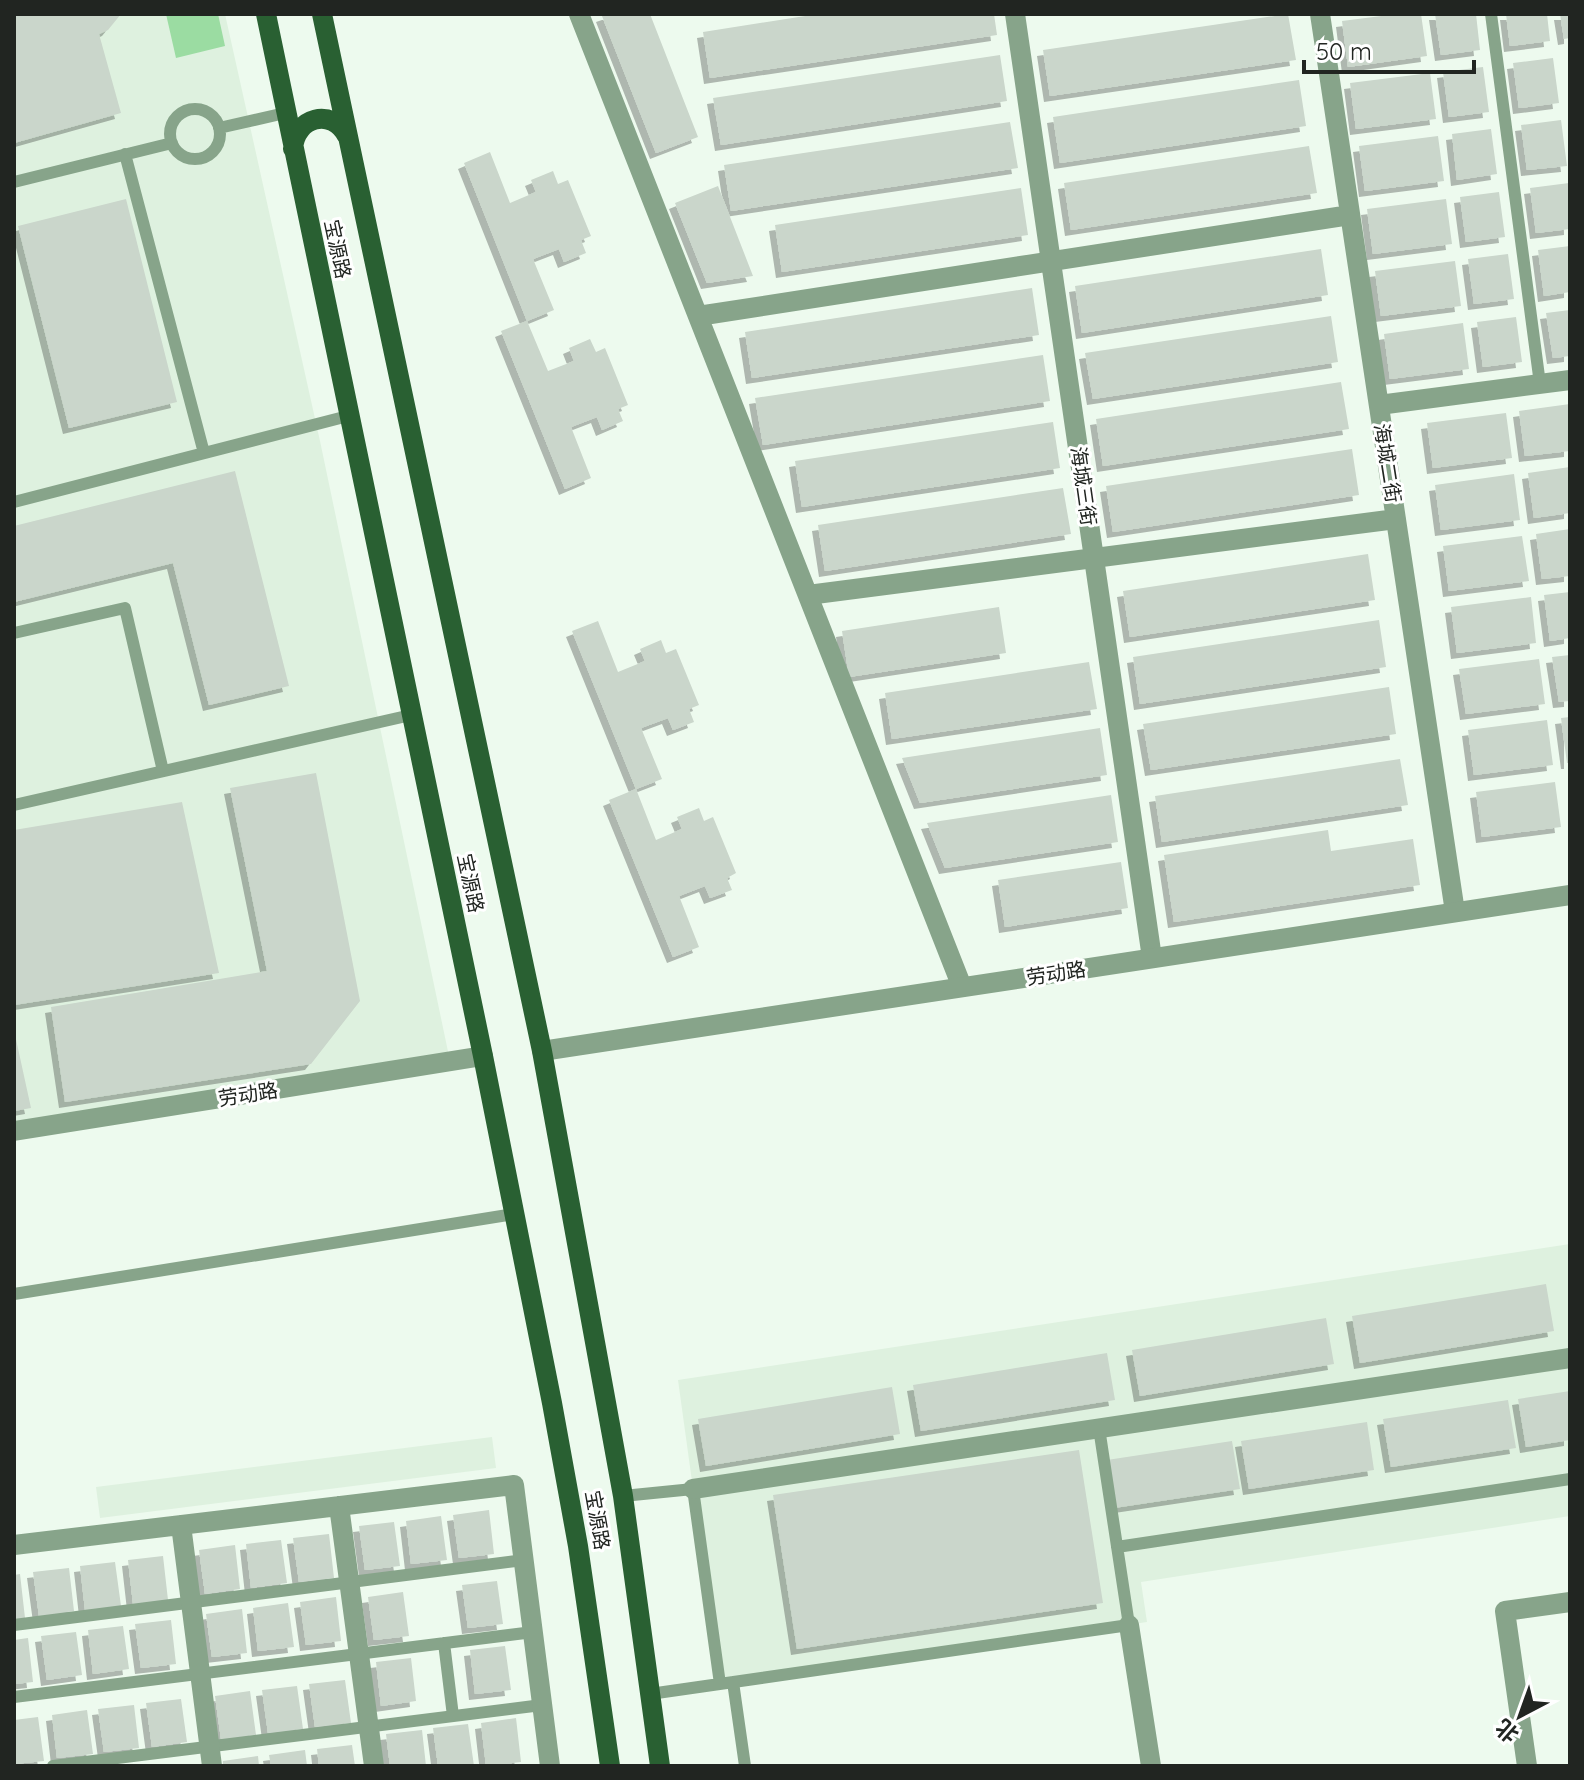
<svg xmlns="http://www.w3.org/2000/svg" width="1584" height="1780" font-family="Quicksand,'Noto Sans SC',sans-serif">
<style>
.built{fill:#def1df}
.green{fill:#9bdca2}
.building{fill:#cad6cb;filter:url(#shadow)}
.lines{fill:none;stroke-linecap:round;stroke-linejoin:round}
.service{stroke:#87a48a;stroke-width:12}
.pedestrian{stroke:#87a48a;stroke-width:20}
.minor{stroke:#87a48a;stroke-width:20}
.tertiary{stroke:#87a48a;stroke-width:20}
.primary{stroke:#296032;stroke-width:20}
.labels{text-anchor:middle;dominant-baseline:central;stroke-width:6;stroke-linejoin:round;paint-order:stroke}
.street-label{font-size:20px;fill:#212521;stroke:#fff}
</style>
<defs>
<filter id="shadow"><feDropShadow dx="-6" dy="6" stdDeviation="0" flood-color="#0004"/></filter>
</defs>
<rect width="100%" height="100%" fill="#edfaee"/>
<!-- built -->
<path class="built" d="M 14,14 L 225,14 L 320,441 L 450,1061 L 14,1131 Z
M 1570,1244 L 1570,1516 L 1141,1582 L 1147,1622 L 720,1684 L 678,1380 Z
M 492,1437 L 496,1468 L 100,1518 L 96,1487 Z"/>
<!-- green -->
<path class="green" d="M 166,14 L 218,14 L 225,46 L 176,58 Z"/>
<!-- building -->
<path class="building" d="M 14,14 L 121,14 L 108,30 L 99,34 L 121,113 L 14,143 Z
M 608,14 L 650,14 L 698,137 L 656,153 L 602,16 Z
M 818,14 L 994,14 L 997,35 L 710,78 L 703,32 Z
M 1288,14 L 1296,60 L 1050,96 L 1043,50 Z
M 1397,14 L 1421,14 L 1427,56 L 1348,67 L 1342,21 Z
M 1435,14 L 1476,14 L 1480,50 L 1441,55 Z
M 1506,14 L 1547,14 L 1550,41 L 1510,46 Z
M 1560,14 L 1570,14 L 1570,38 L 1564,39 Z
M 1000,55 L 1007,101 L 721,145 L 713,98 Z
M 1553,58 L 1559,103 L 1519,108 L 1513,63 Z
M 1483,67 L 1489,112 L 1449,117 L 1443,72 Z
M 1430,73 L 1436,119 L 1356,129 L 1350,83 Z
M 1299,80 L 1306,126 L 1060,163 L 1053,117 Z
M 1561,120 L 1567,166 L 1527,170 L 1521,125 Z
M 1010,122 L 1018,168 L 731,211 L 724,165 Z
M 1491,129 L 1497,174 L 1457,180 L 1452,134 Z
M 1438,136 L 1444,181 L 1365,191 L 1359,146 Z
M 1309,146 L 1317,193 L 1071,230 L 1064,183 Z
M 490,152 L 510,203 L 536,192 L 531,180 L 553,171 L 558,184 L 568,180 L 591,236 L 581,240 L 586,253 L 564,262 L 559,249 L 533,259 L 554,310 L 527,321 L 464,163 Z
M 1569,183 L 1570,229 L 1536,233 L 1530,188 Z
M 718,186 L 753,276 L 707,283 L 675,203 Z
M 1021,188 L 1028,235 L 782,272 L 775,225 Z
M 1499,192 L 1505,237 L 1466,242 L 1460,197 Z
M 126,199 L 177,402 L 69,428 L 18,226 Z
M 1446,199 L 1452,244 L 1373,254 L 1367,209 Z
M 1570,246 L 1570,292 L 1544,296 L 1538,250 Z
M 1321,249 L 1328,295 L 1082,333 L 1075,286 Z
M 1508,254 L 1514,299 L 1474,304 L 1468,259 Z
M 1455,261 L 1461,306 L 1381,316 L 1375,271 Z
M 1032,288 L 1039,335 L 752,378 L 745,332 Z
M 1570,310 L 1570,356 L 1553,358 L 1546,313 Z
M 1331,316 L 1338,362 L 1093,399 L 1085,353 Z
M 1516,317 L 1522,362 L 1483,367 L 1477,322 Z
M 527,321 L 548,371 L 574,361 L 569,348 L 590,339 L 596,352 L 605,348 L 628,405 L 618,409 L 623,421 L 602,430 L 597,417 L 571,427 L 591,478 L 565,489 L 501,331 Z
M 1463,323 L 1469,369 L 1390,379 L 1384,334 Z
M 1043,355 L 1050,401 L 763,445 L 755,398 Z
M 1341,382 L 1349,429 L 1103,466 L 1096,419 Z
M 1570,404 L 1570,451 L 1525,456 L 1519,411 Z
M 1506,413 L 1512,458 L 1433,468 L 1427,423 Z
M 1053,422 L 1060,468 L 802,507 L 795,461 Z
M 1352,449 L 1359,495 L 1113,532 L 1106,486 Z
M 1570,467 L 1570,513 L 1534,518 L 1528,473 Z
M 235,471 L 289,686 L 209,705 L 173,563 L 14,602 L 14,526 Z
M 1514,474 L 1520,520 L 1441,530 L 1435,485 Z
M 1063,488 L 1071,534 L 825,571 L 818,525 Z
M 1570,529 L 1570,576 L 1542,579 L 1536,534 Z
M 1522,536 L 1529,581 L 1449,591 L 1443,546 Z
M 1368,554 L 1375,600 L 1130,637 L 1123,591 Z
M 1570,592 L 1570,638 L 1550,641 L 1544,595 Z
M 1531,597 L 1536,643 L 1457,653 L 1451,607 Z
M 999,607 L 1006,653 L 849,677 L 842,631 Z
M 1379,620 L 1386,667 L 1140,704 L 1133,657 Z
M 598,621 L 618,672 L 645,661 L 640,649 L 661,640 L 666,653 L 676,649 L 699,705 L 689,709 L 694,722 L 673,730 L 668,718 L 641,728 L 662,779 L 636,789 L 572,631 Z
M 1570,655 L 1570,701 L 1559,702 L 1552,657 Z
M 1539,659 L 1545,704 L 1466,714 L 1459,669 Z
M 1089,662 L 1097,709 L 892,739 L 885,693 Z
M 1389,687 L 1396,734 L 1151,770 L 1143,724 Z
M 1570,717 L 1570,763 L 1567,763 L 1561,718 Z
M 1547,720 L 1553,765 L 1474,775 L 1468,730 Z
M 1100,728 L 1107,775 L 1066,781 L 920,803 L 902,758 Z
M 1400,759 L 1408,805 L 1162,842 L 1155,796 Z
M 316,773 L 360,1001 L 311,1064 L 65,1102 L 51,1007 L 267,971 L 230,788 Z
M 1555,782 L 1561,827 L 1482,837 L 1476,792 Z
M 636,789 L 656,840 L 682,829 L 677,817 L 699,808 L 704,821 L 713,817 L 736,873 L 727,878 L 732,890 L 710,898 L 705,886 L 679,896 L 699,947 L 673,957 L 609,800 Z
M 1111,795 L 1118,842 L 945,868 L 927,823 Z
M 182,802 L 219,973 L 14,1005 L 14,830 Z
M 1328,830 L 1331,851 L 1413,839 L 1420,885 L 1174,922 L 1164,855 Z
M 1121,862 L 1128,908 L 1005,927 L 998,880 Z
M 14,1030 L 31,1108 L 14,1111 Z
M 1546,1284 L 1554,1331 L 1360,1363 L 1352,1316 Z
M 1326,1318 L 1334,1364 L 1140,1396 L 1132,1350 Z
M 1107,1353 L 1115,1400 L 921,1431 L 913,1385 Z
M 892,1387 L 900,1434 L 706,1466 L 698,1419 Z
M 1570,1391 L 1570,1440 L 1526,1447 L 1518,1399 Z
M 1508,1400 L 1516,1448 L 1391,1467 L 1383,1419 Z
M 1367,1422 L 1374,1470 L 1249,1489 L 1241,1441 Z
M 1232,1441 L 1240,1489 L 1114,1508 L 1107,1460 Z
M 1079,1450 L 1103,1603 L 797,1649 L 773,1495 Z
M 489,1510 L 494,1554 L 459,1558 L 453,1515 Z
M 441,1516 L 447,1560 L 411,1564 L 406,1521 Z
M 394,1522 L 400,1566 L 365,1570 L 359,1526 Z
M 329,1534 L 334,1578 L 299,1582 L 293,1538 Z
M 281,1540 L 287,1583 L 251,1588 L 246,1544 Z
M 235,1545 L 240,1589 L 205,1594 L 199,1550 Z
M 163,1556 L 168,1600 L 133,1604 L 128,1560 Z
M 115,1562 L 121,1606 L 85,1610 L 80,1566 Z
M 69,1568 L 74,1611 L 39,1616 L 33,1572 Z
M 20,1574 L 25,1618 L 14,1620 L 14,1575 Z
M 497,1581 L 503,1624 L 468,1628 L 462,1585 Z
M 403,1592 L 409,1636 L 374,1640 L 368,1597 Z
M 336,1597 L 341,1641 L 306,1645 L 300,1602 Z
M 288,1603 L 294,1647 L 258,1651 L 253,1608 Z
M 242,1609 L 247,1653 L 212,1657 L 206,1614 Z
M 171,1620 L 176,1664 L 141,1668 L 135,1624 Z
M 123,1626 L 129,1669 L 93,1674 L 88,1630 Z
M 76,1632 L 82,1675 L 47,1680 L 41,1636 Z
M 28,1638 L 33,1682 L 14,1684 L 14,1640 Z
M 505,1646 L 511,1690 L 475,1694 L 470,1650 Z
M 411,1658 L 416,1701 L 381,1706 L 376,1662 Z
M 345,1680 L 351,1723 L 315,1727 L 309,1684 Z
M 297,1686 L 303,1729 L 268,1733 L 262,1690 Z
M 250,1691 L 256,1735 L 221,1739 L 215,1696 Z
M 181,1699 L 187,1742 L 152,1747 L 146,1703 Z
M 134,1705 L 139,1748 L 104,1752 L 98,1709 Z
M 87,1710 L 93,1754 L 57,1758 L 52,1715 Z
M 38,1717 L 44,1761 L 14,1764 L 14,1720 Z
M 516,1718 L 521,1762 L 486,1766 L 481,1723 Z
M 468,1724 L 474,1766 L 438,1766 L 433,1728 Z
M 422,1730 L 426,1766 L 390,1766 L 386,1734 Z
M 352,1745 L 355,1766 L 319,1766 L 317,1749 Z
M 305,1750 L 307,1766 L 271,1766 L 269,1755 Z
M 258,1756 L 259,1766 L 223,1766 L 223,1761 Z"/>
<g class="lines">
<!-- service -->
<path class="service" d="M 1491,14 L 1540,384
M170 134a25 25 0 1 1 50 0a25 25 0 1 1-50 0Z
M 219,128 L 285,113
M 125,154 L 204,453
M 14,182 L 172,143
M 14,502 L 348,416
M 14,633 L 125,608 L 163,771
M 14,805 L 411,715
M 14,1294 L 514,1214
M 623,1496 L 693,1489 L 720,1684
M 1117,1547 L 1570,1479
M 14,1625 L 524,1560
M 444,1643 L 453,1716
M 733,1682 L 745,1766
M 650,1694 L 1129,1625 L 1099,1428
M 14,1697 L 533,1632
M 53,1766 L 542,1705"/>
<!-- pedestrian -->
<path class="pedestrian" d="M 693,1489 L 1570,1358"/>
<!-- minor -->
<path class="minor" d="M 579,14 L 962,987
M 1015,14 L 1152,958
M 1320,14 L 1455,912
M 698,316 L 1350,215
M 1379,405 L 1570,380
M 808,595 L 1396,519
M 339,1506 L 374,1766
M 181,1525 L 212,1766
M 14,1545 L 514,1485 L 550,1766
M 1129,1625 L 1151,1766
M 1527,1766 L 1505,1611 L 1570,1602"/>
<!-- tertiary -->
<path class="tertiary" d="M 542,1051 L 1570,895
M 14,1131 L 483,1056"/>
<!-- primary -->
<path class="primary" d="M 266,14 L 483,1056 L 552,1403 L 578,1546 L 610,1766
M 322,14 L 542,1051 L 623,1496 L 660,1766
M 293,149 C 295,117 332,107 347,136"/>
</g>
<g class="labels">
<!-- street labels -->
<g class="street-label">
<text transform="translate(338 249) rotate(78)">宝源路</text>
<text transform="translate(1388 463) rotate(81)">海城二街</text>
<text transform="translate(1084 486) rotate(82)">海城三街</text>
<text transform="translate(471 883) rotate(78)">宝源路</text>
<text transform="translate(1056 973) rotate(-9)">劳动路</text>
<text transform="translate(248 1094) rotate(-9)">劳动路</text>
<text transform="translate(598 1520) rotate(80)">宝源路</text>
</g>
</g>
<!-- border -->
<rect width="1584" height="1780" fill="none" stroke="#212521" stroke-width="32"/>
<!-- north arrow -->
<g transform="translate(1520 1716) rotate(221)" stroke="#ffffff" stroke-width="6" paint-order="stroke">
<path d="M0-6L14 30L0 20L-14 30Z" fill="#212521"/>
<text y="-12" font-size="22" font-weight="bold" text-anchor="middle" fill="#212521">北</text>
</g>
<!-- scale -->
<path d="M1304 60v12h170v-12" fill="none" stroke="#212521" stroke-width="4"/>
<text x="1316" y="60" font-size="24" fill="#212521" stroke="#ffffff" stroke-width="6" paint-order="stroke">50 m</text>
</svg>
